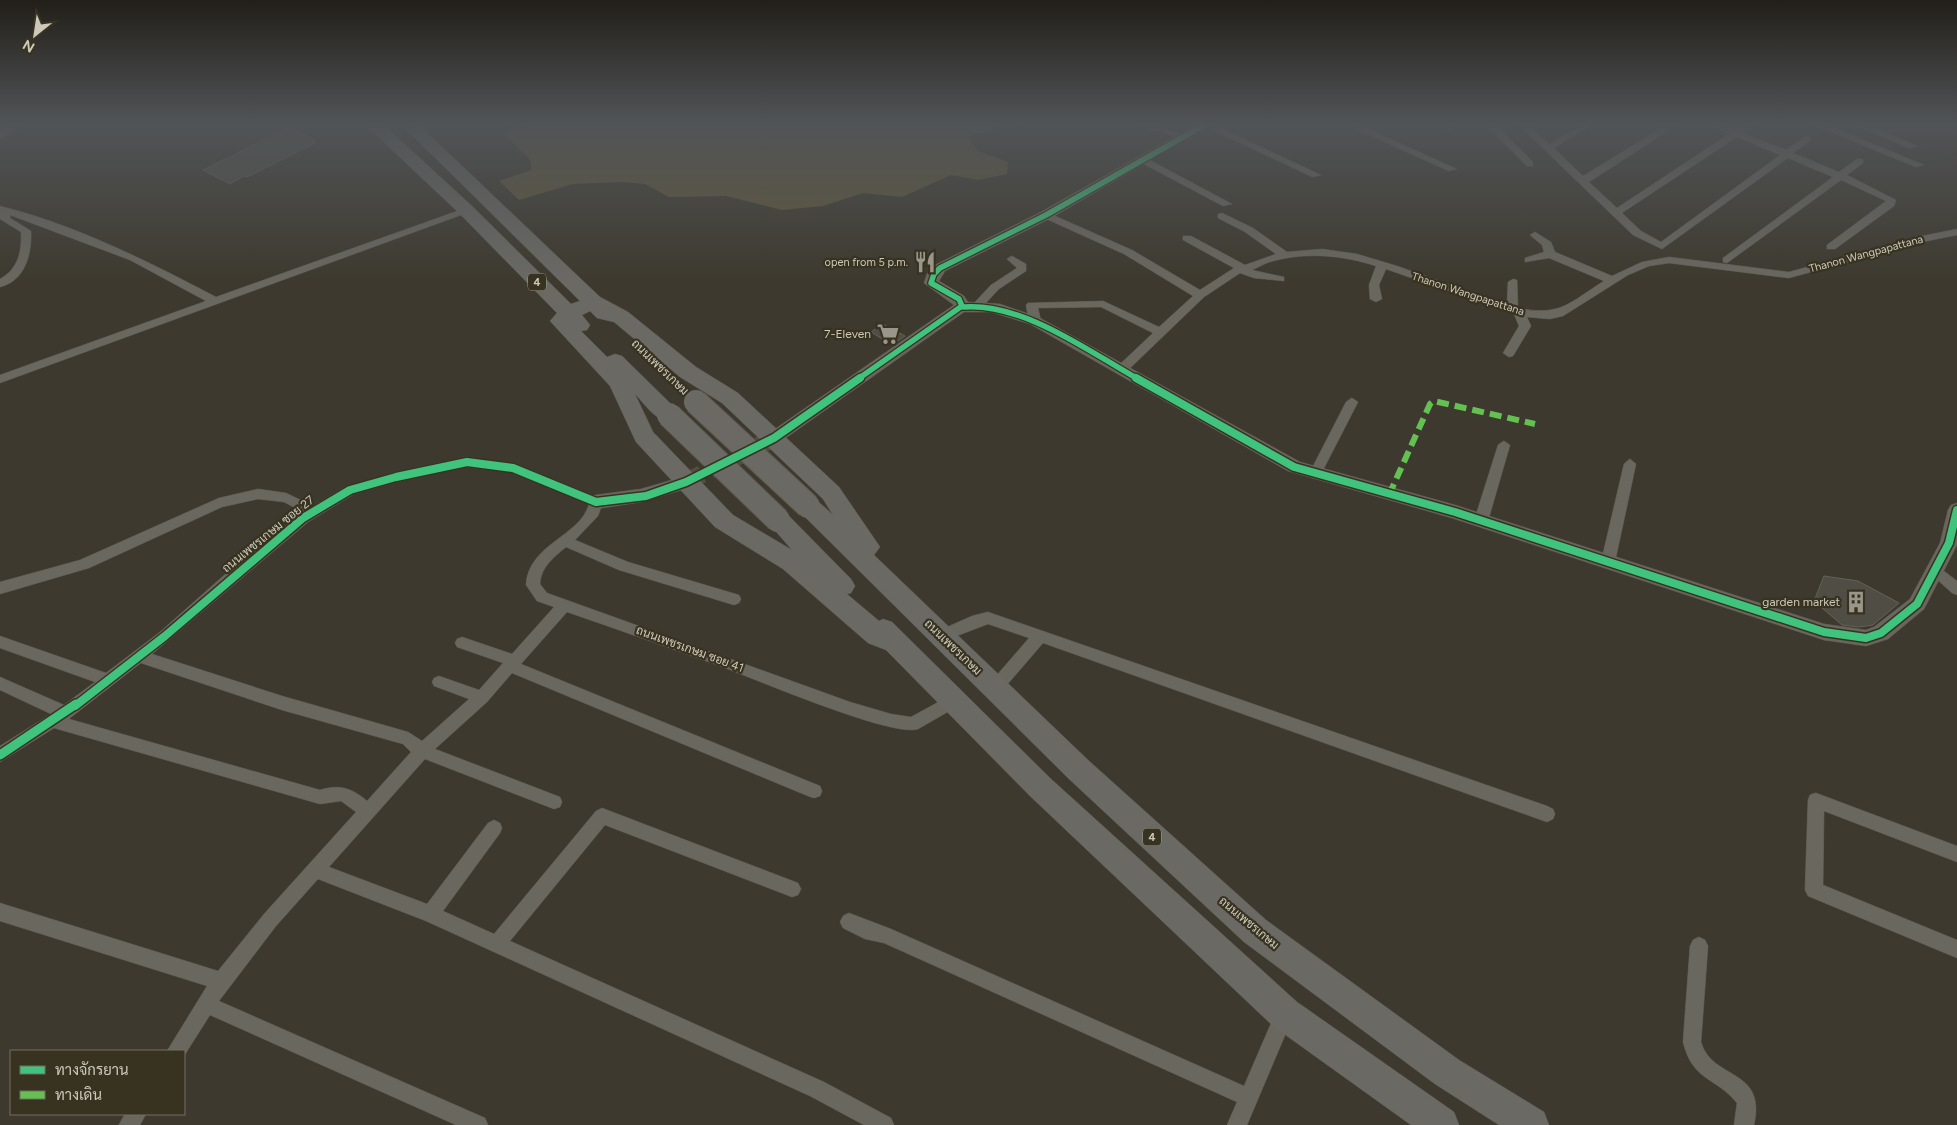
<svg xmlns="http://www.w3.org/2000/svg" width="1957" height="1125" font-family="Figtree,Sarabun,sans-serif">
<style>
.green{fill:#45342c}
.water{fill:#605739}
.building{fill:#504d44;stroke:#646157}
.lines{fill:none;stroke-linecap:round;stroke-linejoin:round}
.secondary-tunnel{stroke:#524e43;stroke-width:18;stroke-dasharray:18 9;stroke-linecap:butt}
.street-casing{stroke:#59564e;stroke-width:1}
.secondary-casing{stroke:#59564e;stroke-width:1}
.highway-casing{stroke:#59554b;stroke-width:1}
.street{fill:#6a675f;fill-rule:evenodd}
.secondary{fill:#69665d;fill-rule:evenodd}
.highway{fill:#6a6964;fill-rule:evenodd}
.highway-bridge-casing{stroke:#59554b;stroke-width:26;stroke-linecap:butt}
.highway-bridge{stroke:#6a6964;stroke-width:24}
.quiet{stroke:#63c152;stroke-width:6;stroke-dasharray:12 6;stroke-linecap:butt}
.cycleway-far2-casing{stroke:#383321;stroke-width:8}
.cycleway-far1-casing{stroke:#383321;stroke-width:11}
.cycleway-casing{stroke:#383321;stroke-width:12}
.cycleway-far2{stroke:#40c37c;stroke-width:5.5}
.cycleway-far1{stroke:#40c37c;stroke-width:8}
.cycleway{stroke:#40c37c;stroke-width:9}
.labels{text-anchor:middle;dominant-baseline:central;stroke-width:4.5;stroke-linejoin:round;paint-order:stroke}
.far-street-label{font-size:11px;fill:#ccc8ba;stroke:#383321}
.far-poi-label{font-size:11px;fill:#ccc8ba;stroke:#383321;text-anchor:end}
.shield{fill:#383321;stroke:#a09b8c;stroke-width:1}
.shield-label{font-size:11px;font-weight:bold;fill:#ccc8ba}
.poi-label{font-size:12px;fill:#ccc8ba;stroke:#383321;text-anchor:end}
.street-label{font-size:12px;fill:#ccc8ba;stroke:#383321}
</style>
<rect width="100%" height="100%" fill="#3d392e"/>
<!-- green -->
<path class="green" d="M 1884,125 L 1957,125 L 1957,168 L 1948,165 L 1950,152 L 1922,146 L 1879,128 Z"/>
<!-- water -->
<path class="water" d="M 528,125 L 998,125 L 994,130 L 968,136 L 978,151 L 1008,162 L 1007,174 L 978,180 L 951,175 L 902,197 L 863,193 L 823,206 L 782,210 L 726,196 L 669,197 L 645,184 L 622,182 L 573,184 L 519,200 L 499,181 L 531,170 L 531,161 L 503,133 Z"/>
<!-- building -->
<path class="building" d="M 288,128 L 315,140 L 312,142 L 315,143 L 247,177 L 244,176 L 230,184 L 203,170 Z
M 883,324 L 905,336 L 892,345 L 871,332 Z
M 1824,576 L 1858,581 L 1899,603 L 1873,625 L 1859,627 L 1842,625 L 1814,601 Z"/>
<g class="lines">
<!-- secondary-tunnel -->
<path class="secondary-tunnel" d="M 686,482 L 774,438"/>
<!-- street casing -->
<g class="street-casing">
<path id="street" d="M 11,125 L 21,126 L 0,139 L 0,132 Z
M 1135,125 L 1151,125 L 1190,136 L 1185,139 Z
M 1202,125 L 1214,125 L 1321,175 L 1313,177 Z
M 1347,125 L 1359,125 L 1457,169 L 1449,171 Z
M 1446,125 L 1458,125 L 1449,130 L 1444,127 Z
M 1486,125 L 1496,125 L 1533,162 L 1533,166 L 1527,166 Z
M 1519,125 L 1529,125 L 1549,144 L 1581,125 L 1592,125 L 1554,148 L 1583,176 L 1666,125 L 1677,125 L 1589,182 L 1617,208 L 1729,134 L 1711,125 L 1724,125 L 1735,130 L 1742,125 L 1753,125 L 1743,133 L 1786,150 L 1804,137 L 1810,137 L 1810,141 L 1793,153 L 1839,172 L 1857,159 L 1863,159 L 1863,163 L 1847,175 L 1896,200 L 1894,206 L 1835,249 L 1827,249 L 1827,245 L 1886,201 L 1841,180 L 1727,263 L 1723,262 L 1723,258 L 1833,177 L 1788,158 L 1662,249 L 1633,235 ZM 1737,137 L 1780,155 L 1661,242 L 1641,231 L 1622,213 Z
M 1814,125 L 1827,125 L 1924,165 L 1916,167 Z
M 1855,125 L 1868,125 L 1917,146 L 1909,148 Z
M 1140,158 L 1146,158 L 1232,204 L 1223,206 L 1140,162 Z
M 0,206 C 76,225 147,261 216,297 L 463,209 L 467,208 L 472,211 L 0,383 L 0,375 L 206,301 L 130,260 L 10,215 L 10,218 L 31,231 C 32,254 25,281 0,287 L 0,279 C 18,269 22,252 21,232 L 0,219 Z
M 1046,212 L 1132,250 L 1200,290 L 1234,268 L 1183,240 L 1183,236 L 1191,236 L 1245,265 L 1276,254 L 1245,232 L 1218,218 L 1218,214 L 1222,213 L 1253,228 L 1287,252 L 1322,249 L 1357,254 L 1397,266 L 1507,305 L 1508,282 L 1513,279 L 1517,280 L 1518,308 C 1561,317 1570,302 1604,281 L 1549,258 L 1525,262 L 1525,258 L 1544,252 L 1542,245 L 1530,235 L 1535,232 L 1551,242 L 1555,252 L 1612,276 L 1642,262 L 1669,257 L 1789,272 L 1912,238 L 1957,229 L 1957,235 L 1917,243 L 1789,278 L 1669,263 L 1649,266 L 1628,275 L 1563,316 L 1550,319 L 1527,317 L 1531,326 L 1513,356 L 1509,357 L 1503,353 L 1519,326 L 1514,314 L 1386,269 L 1379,285 L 1382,299 L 1376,302 L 1370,299 L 1369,285 L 1376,266 C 1343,255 1306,252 1273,261 C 1265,263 1259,267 1252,270 L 1284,277 L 1284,281 L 1254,278 L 1240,273 L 1204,297 L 1125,373 L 1121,374 L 1115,370 L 1117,367 L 1153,333 L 1101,307 L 1038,308 L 1041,321 L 1035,325 L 1029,321 L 1026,305 L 1028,303 L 1103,301 L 1159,327 L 1193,296 L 1124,254 L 1042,217 L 1042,213 Z
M 1012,256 L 1026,264 L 1026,271 L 999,289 L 983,306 L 975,306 L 975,302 L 991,285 L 1017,268 L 1007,259 Z
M 1352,398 L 1358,402 L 1321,474 L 1315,479 L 1310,477 L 1309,474 L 1346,402 Z
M 1504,441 L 1510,445 L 1488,521 L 1481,526 L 1474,521 L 1498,445 Z
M 467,457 L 518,465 L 601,499 L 603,502 L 598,516 L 575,540 L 628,562 L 739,595 L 741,599 L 739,603 L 734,605 L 619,570 L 566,547 C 553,558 541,567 540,584 L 547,593 L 850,702 L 891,714 L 911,717 L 953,694 L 958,696 L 961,701 L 958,706 L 918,729 C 892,738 751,677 717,665 C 667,647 617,629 567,612 L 521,664 L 820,786 L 822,791 L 820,796 L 814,798 L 808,796 L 512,673 L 487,702 L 435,749 L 560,797 L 562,802 L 560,807 L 554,809 L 425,759 L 329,867 L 427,904 L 488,823 L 494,820 L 500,823 L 502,828 L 500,833 L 443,911 L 494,934 L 596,811 L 602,808 L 798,883 L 801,889 L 798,895 L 792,897 L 605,825 L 510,941 L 824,1082 L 891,1118 L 894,1125 L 864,1125 L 810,1096 L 426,921 L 318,879 L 276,926 L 219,1001 L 485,1118 L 488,1125 L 456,1125 L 210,1015 L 184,1056 L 184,1051 L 167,1051 L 207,986 L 0,921 L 0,903 L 218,971 L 264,914 L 356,812 L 341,801 L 320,804 L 54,728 L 0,762 L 0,746 L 51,714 L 0,690 L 0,677 L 64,705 L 95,682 L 0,648 L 0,636 L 106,673 L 160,632 L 230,570 L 303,512 L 284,502 L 258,499 L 222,507 L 89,568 L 0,594 L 0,582 L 80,560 L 219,498 L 258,489 L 286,493 L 313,506 L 345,487 L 396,472 ZM 467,467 L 511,472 L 589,504 C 580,537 529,543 526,585 L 537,601 L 554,607 L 512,654 L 462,637 L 457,639 L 455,643 L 457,647 L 503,663 L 479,690 L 439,676 L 434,678 L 432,682 L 434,686 L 469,699 L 422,741 L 408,732 L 282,696 L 152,654 L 308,522 L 354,494 L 396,482 ZM 141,663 L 282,710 L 403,744 L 411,752 L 367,801 C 352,788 339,784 320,790 L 69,719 Z
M 1630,459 L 1636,464 L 1615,562 L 1613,566 L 1603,566 L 1601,562 L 1624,464 Z
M 1936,565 L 1957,581 L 1957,595 L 1952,593 L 1931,574 L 1929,570 L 1931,566 Z
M 988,612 L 1547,806 L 1553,809 L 1555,814 L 1553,819 L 1547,822 L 1043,643 L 1000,693 L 995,694 L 990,693 L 987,688 L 990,683 L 1029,638 L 988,624 L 941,642 L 936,640 L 934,636 L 936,632 L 972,616 Z
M 1816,793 L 1957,846 L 1957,862 L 1824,811 L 1823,885 L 1957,940 L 1957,958 L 1808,896 L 1805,890 L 1808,800 L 1810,795 Z
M 849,913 L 891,929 L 1244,1086 L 1278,1007 L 1285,1005 L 1292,1007 L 1294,1014 L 1247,1125 L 1227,1125 L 1237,1102 L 884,943 L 865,939 L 843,928 L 840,922 L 843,916 Z
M 1699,937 L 1705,940 L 1708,946 L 1701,1042 C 1712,1081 1767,1067 1754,1125 L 1734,1125 L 1737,1103 C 1715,1076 1693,1082 1683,1042 L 1690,946 L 1693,940 Z
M 125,1114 L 146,1114 L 140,1125 L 119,1125 Z"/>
</g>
<!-- secondary casing -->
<g class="secondary-casing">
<path id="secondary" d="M 1195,125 L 1210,125 L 1051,218 L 945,271 L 939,281 L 964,296 L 968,302 L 1000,304 L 1040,318 L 1300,462 L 1455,505 L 1824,624 L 1866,630 L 1874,627 L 1910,599 L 1940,543 L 1948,510 L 1951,505 L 1957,503 L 1957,545 L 1924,609 L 1888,639 L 1866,646 L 1824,640 L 1452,518 L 1288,471 L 1030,324 L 991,312 L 964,312 L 780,442 L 774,444 L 768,442 L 766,438 L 768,434 L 954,305 L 924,283 L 927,274 L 935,265 L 1041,212 Z
M 686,476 L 692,477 L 695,482 L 692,487 L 641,502 L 596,509 L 590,507 L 587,502 L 590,497 L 596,495 L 641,489 Z"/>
</g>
<!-- highway casing -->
<g class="highway-casing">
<path id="highway" d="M 366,125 L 384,125 L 473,207 L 571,304 L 580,301 L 402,125 L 419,125 L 600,297 L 628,312 L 696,367 L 738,393 L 839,487 L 880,547 L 874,555 L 1088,760 L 1266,920 L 1459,1060 L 1544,1112 L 1549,1125 L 1499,1125 L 1435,1084 L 1244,942 L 1068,778 L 800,512 L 796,506 L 800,500 C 815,495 822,505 833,515 L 823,499 L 722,403 L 680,377 L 614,322 L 597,318 L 590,311 L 582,315 L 590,325 L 587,330 L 581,331 L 607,357 L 615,354 L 622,356 L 677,410 L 680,415 L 677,420 C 658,426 647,406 635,394 L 653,432 L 733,515 L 792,550 L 766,520 L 769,514 L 778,511 L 787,514 L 851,579 L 855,586 L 851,593 L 847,594 L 879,621 L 883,619 L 892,622 L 1050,778 L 1297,1002 L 1454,1112 L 1459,1125 L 1411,1125 L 1273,1026 L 1030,796 L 886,650 L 868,643 L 783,569 L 715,527 L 636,442 L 610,386 L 550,321 L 557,313 L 461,215 Z"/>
</g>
<!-- street -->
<use href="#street" class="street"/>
<!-- secondary -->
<use href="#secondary" class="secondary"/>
<!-- highway -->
<use href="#highway" class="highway"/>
<!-- highway-bridge casing -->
<g class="highway-bridge-casing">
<path id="highway-bridge" d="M 696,402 L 808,506
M 669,415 L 778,520"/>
</g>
<!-- highway-bridge -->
<use href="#highway-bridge" class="highway-bridge"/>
<!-- quiet -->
<path class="quiet" d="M 1389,495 L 1430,404 L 1434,401 L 1535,424"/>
<!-- cycleway-far2 casing -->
<g class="cycleway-far2-casing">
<path id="cycleway-far2" d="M 963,307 C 1022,302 1088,351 1138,379
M 858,379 L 962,306 L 959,299 L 931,283 L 934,274 L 940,268 L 1046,215 L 1204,125"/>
</g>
<!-- cycleway-far1 casing -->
<g class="cycleway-far1-casing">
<path id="cycleway-far1" d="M 1136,378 L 1294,467 L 1455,512 L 1824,632 L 1866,638 L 1881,633 L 1917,604 L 1949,543 L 1957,510
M 75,706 L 165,636 L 303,518 L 350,490 L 396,477 L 467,462 L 513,468 L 596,502 L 646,496 L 686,482 L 774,438 L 860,378"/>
</g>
<!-- cycleway casing -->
<g class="cycleway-casing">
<path id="cycleway" d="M 0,755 L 76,704"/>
</g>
<!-- cycleway-far2 -->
<use href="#cycleway-far2" class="cycleway-far2"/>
<!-- cycleway-far1 -->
<use href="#cycleway-far1" class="cycleway-far1"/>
<!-- cycleway -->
<use href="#cycleway" class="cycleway"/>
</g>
<!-- sky -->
<linearGradient id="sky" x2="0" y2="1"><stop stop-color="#221f19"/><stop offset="0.44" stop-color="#515457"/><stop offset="1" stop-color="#515457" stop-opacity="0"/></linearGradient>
<rect width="1957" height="282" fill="url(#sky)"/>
<!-- icons -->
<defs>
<g id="restaurant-bare" transform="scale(1.725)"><path d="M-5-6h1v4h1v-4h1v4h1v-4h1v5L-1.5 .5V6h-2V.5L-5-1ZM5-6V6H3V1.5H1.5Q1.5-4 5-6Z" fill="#9a9689" stroke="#383321" stroke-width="2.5" paint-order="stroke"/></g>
<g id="supermarket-bare" transform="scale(1.725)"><path d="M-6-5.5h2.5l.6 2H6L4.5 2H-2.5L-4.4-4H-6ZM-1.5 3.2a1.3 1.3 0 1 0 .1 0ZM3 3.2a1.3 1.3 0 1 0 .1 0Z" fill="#9a9689" stroke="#383321" stroke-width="2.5" paint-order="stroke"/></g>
<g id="building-bare" transform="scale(1.725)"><path d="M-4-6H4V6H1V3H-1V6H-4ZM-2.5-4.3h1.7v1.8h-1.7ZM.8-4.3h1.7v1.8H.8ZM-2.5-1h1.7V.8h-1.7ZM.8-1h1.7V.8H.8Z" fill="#9a9689" stroke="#383321" stroke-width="2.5" paint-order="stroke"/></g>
</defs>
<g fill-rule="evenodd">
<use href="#restaurant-bare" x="925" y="262"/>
<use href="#supermarket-bare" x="888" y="334"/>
<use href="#building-bare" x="1856" y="602"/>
</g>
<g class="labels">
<!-- far-street labels -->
<g class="far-street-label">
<text transform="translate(1866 254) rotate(-15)">Thanon Wangpapattana</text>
<text transform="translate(1468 294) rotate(18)">Thanon Wangpapattana</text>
</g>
<!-- far-poi labels -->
<g class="far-poi-label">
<text x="908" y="262">open from 5 p.m.</text>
</g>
<!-- shield labels -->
<g class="shield">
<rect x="528" y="273.5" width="18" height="17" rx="4"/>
<rect x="1143" y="828.5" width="18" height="17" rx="4"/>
</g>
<g class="shield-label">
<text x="537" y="282">4</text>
<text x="1152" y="837">4</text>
</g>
<!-- poi labels -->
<g class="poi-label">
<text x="871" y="334">7-Eleven</text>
<text x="1840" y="602">garden market</text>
</g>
<!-- street labels -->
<g class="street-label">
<text transform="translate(660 367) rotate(44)">ถนนเพชรเกษม</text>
<text transform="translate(268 534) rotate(-39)">ถนนเพชรเกษม ซอย 27</text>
<text transform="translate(953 647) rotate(44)">ถนนเพชรเกษม</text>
<text transform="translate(690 649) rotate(20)">ถนนเพชรเกษม ซอย 41</text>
<text transform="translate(1249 923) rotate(40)">ถนนเพชรเกษม</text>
</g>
</g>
<!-- legend -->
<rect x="10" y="1050" width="175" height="65" fill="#383321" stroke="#736f5e"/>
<rect x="20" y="1066" width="25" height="8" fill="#40c37c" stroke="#736f5e"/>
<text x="55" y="1075" font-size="15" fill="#ccc8ba">ทางจักรยาน</text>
<rect x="20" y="1091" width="25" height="8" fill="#63c152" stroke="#736f5e"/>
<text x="55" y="1100" font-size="15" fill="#ccc8ba">ทางเดิน</text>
<!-- north arrow -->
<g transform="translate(35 35) rotate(210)" stroke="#383321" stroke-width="4" paint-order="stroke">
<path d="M0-4L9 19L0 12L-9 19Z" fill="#ccc8ba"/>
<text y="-8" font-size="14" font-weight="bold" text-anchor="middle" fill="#ccc8ba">N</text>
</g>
</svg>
